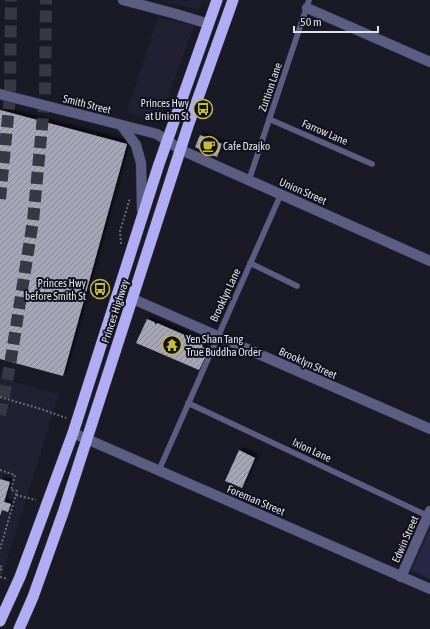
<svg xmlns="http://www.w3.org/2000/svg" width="430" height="629" font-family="'Asap Condensed',sans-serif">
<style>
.built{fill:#212033}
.green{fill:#292745}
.building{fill:url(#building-hatch);filter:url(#shadow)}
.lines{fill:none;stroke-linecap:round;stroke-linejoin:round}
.motorway-tunnel{stroke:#383844;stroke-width:12;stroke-dasharray:12 6;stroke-linecap:butt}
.service-casing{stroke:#363642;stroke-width:6}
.minor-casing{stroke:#363642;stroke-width:11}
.trunk-casing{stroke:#363642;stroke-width:12}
.path{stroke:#6b6b76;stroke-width:2;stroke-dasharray:2 2;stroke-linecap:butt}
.service{stroke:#5d5c83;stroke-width:5.5}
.minor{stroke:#5d5c83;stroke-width:10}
.trunk{stroke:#b0adf4;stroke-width:11}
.labels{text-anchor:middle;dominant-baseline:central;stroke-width:4;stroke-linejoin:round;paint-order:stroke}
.street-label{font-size:11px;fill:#e1e1ea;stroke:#11111d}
.poi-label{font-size:11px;fill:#e1e1ea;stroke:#11111d;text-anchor:end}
</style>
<defs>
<pattern id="building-hatch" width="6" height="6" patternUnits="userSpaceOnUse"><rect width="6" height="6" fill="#a6a6b8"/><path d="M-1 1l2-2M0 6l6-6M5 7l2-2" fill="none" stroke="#898996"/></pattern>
<filter id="shadow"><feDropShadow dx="3.5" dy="-3.5" stdDeviation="1" flood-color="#0009"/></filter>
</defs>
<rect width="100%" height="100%" fill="#1a1a27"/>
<!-- built -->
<path class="built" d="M 202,0 L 200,7 L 196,9 L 163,1 Z
M 158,17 L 194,26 L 159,121 L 127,112 Z
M 0,378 L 59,394 L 0,582 Z
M 430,526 L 430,580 L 410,571 Z"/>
<!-- green -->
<path class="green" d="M 430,530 L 430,578 L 412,570 Z"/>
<!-- building -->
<path class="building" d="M 0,110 L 127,144 L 63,376 L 0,359 Z
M 200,135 L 222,144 L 217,157 L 195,147 Z
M 147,319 L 154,322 L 156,325 L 157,323 L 203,343 L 202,347 L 205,348 L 203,352 L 207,354 L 199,370 L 136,343 Z
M 239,450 L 255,458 L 242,488 L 225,481 Z
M 0,479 L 10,482 L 4,502 L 11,504 L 8,512 L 2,510 L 0,516 Z"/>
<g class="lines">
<!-- motorway-tunnel -->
<path class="motorway-tunnel" d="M 0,199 L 10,96 L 11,0
M 0,415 L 10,365 L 33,221 L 45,95 L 46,0"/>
<!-- service casing -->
<g class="service-casing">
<path id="service" d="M 269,119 L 372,164
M 249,180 L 309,0
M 250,263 L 297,286
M 188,403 L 428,516
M 159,470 L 281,194"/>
</g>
<!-- minor casing -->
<g class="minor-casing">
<path id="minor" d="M 123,0 L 176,14 L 209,24
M 307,8 L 430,62
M 0,94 L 157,134 L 181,150 L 430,261
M 121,125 L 136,145 L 141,163 L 142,210
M 133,299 L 430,429
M 73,433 L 430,589
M 401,577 L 430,511"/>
</g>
<!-- trunk casing -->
<g class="trunk-casing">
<path id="trunk" d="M 0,621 L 20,577 L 73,433 L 159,164 L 217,0
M 19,629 L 33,597 L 64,510 L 188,126 L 233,0"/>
</g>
<!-- path -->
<path class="path" d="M 121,244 L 120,231 L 130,198
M 0,397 L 41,409 L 66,418
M 0,470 L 15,475 L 11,490 L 17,491 L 0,549
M 16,495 L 36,500
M 0,566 L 2,567 L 0,573
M 0,577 L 8,579"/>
<!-- service -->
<use href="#service" class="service"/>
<!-- minor -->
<use href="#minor" class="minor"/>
<!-- trunk -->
<use href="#trunk" class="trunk"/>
</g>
<!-- icons -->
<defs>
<g id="bus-ring" transform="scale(1)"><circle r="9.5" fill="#11111d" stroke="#c5bc3d" stroke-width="1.5"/><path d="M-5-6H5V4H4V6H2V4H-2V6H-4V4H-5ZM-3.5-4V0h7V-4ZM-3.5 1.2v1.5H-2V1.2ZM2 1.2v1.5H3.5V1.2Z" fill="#c5bc3d"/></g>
<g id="cafe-ring" transform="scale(1)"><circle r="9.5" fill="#11111d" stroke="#c5bc3d" stroke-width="1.5"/><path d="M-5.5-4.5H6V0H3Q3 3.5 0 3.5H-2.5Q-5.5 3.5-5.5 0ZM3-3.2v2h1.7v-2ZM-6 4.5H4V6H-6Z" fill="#c5bc3d"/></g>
<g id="temple-ring" transform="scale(1)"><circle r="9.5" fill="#11111d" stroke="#c5bc3d" stroke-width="1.5"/><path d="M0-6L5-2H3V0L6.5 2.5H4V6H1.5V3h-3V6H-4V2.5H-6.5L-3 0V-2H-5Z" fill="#c5bc3d"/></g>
</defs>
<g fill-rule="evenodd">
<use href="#bus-ring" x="203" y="109"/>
<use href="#cafe-ring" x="209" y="146"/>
<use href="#bus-ring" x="100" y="289"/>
<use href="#temple-ring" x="172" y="345"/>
</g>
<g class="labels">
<!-- street labels -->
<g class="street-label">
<text transform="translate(270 87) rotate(-71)">Zuttion Lane</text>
<text transform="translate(87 104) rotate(14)">Smith Street</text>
<text transform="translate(325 132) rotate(23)">Farrow Lane</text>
<text transform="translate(303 191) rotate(24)">Union Street</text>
<text transform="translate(225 295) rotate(-65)">Brooklyn Lane</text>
<text transform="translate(115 311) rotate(-72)">Princes Highway</text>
<text transform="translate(308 363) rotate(24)">Brooklyn Street</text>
<text transform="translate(312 450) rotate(25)">Ixion Lane</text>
<text transform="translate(256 500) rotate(23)">Foreman Street</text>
<text transform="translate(405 539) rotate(-66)">Edwin Street</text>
</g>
<!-- poi labels -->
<g class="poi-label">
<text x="189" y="103">Princes Hwy<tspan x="189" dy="13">at Union St</tspan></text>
<text x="223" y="146" text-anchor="start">Cafe Dzajko</text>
<text x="86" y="283">Princes Hwy<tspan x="86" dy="13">before Smith St</tspan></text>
<text x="186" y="339" text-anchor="start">Yen Shan Tang<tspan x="186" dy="13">True Buddha Order</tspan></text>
</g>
</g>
<!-- scale -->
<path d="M294 26v6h84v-6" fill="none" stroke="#e1e1ea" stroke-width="2"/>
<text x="300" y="26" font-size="12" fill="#e1e1ea" stroke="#11111d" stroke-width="3" paint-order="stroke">50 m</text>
</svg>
